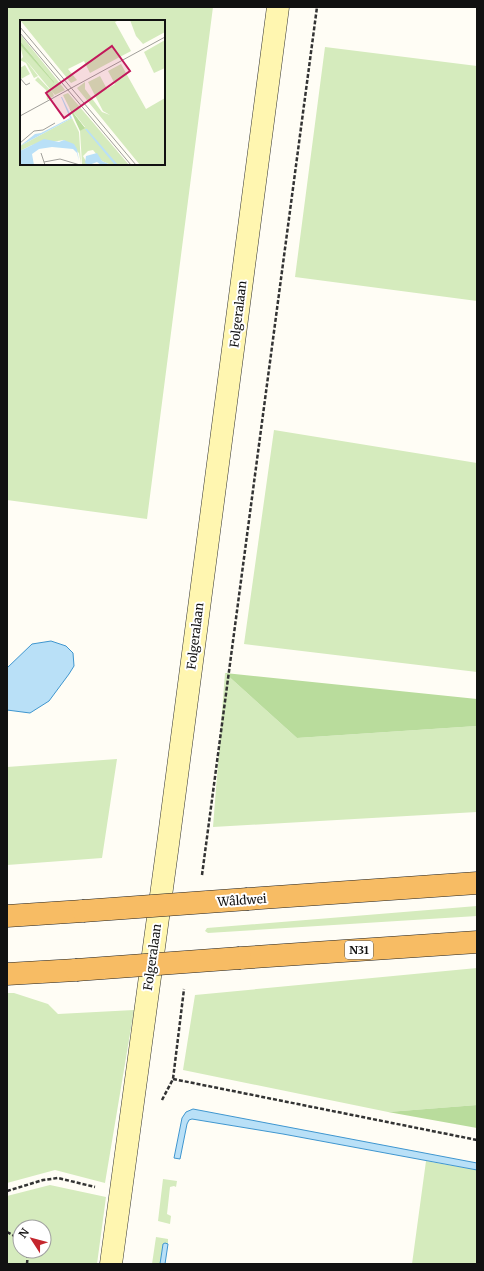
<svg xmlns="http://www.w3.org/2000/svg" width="484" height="1271" font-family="Merriweather,serif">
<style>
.green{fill:#d5ebbd;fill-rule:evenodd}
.forest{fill:#b9dc9c}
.water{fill:#b9e0f7;stroke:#3f96cf}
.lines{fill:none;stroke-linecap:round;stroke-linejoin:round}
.secondary-casing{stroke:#333;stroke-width:23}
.trunk-casing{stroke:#222;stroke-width:23}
.path{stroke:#333;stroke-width:2.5;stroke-dasharray:4 2;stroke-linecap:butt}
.secondary{stroke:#fff6b0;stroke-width:22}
.trunk{stroke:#f7bc64;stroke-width:22}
.trunk-bridge-casing{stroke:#222;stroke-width:23;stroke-linecap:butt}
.trunk-bridge{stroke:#f7bc64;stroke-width:22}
.labels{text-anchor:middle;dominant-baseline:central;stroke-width:4;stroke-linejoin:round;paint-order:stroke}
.shield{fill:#fff;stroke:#585858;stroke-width:1}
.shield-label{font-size:11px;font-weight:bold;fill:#111}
.street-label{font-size:12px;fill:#111;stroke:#fff}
.inset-road{fill:none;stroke:#a09f9a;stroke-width:1}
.view{fill:#c2185b;fill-opacity:0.15;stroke:#c2185b;stroke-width:2}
.inset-edge{fill:none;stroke:#111;stroke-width:2}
</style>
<rect width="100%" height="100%" fill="#fffdf5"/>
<!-- green -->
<path class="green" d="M 7,7 L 213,7 L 147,519 L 7,500 ZM 21,21 L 164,21 L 164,164 L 21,164 Z
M 325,47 L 477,66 L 477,301 L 295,277 Z
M 274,430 L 477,463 L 477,672 L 244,644 Z
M 225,673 L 297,738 L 477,726 L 477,812 L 213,827 Z
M 117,759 L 102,858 L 7,865 L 7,767 Z
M 477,906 L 477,916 L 208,933 L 205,931 L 207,928 Z
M 477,968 L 477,1105 L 388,1112 L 183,1070 L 195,995 Z
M 7,993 L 14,993 L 48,1004 L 58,1014 L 134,1010 L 105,1183 L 55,1170 L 7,1183 Z
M 426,1161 L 477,1170 L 477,1264 L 412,1264 Z
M 163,1179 L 177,1181 L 176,1187 L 174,1186 L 170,1187 L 167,1214 L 171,1216 L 170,1224 L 158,1221 Z
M 50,1185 L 106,1197 L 97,1264 L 7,1264 L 7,1196 ZM 20,1227 L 44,1227 L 44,1251 L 20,1251 Z
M 156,1237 L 168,1239 L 168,1244 L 163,1244 L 160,1264 L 152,1264 Z"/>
<!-- forest -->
<path class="forest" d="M 225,673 L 477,699 L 477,726 L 297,738 Z
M 477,1105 L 477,1128 L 388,1112 Z"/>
<!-- water -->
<path class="water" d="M 51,641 L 66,646 L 73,653 L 74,666 L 69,674 L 49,701 L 30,713 L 7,710 L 7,668 L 32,644 Z
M 193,1109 L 477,1163 L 477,1170 L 283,1134 L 192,1119 L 189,1120 L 187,1124 L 180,1159 L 174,1158 L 182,1118 L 186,1112 Z
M 165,1243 L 168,1244 L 165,1264 L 160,1264 L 163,1244 Z"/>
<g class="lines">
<!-- secondary casing -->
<g class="secondary-casing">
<path id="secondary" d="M 111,1264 L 168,844 L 278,7"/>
</g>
<!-- trunk casing -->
<g class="trunk-casing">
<path id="trunk" d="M 248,899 L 477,883
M 7,916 L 83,911
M 240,958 L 477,942
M 7,974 L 76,970"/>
</g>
<!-- path -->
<path class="path" d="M 202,875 L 317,7
M 173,1079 L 477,1140
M 162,1100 L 173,1079 L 184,989
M 7,1191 L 43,1180 L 58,1178 L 95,1187
M 7,1232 L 20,1239
M 27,1264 L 28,1251"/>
<!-- secondary -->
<use href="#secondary" class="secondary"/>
<!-- trunk -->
<use href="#trunk" class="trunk"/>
<!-- trunk-bridge casing -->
<g class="trunk-bridge-casing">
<path id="trunk-bridge" d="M 83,911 L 248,899
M 76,970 L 240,958"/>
</g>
<!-- trunk-bridge -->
<use href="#trunk-bridge" class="trunk-bridge"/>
</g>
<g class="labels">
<!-- shield labels -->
<rect class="shield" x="345" y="941" width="28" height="18" rx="3"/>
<g class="shield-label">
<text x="359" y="950">N31</text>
</g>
<!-- street labels -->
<g class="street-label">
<text transform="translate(238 314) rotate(-83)">Folgeralaan</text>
<text transform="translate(195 636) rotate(-83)">Folgeralaan</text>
<text transform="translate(242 900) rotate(-4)">Wâldwei</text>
<text transform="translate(152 957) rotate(-82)">Folgeralaan</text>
</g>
</g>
<!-- overview -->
<g transform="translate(20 20)">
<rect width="145" height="145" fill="#fffdf5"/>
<path d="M 0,0 L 99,0 L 95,2 L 111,31 L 70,53 L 64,41 L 48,49 L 57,60 L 51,63 ZM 110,0 L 145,0 L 145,12 L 123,24 L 116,16 ZM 0,14 L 42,66 L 45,70 L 35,75 L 4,38 L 18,56 L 14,58 L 6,43 L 0,40 L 3,37 L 0,25 L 34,62 L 0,21 ZM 145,20 L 145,48 L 134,53 L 124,32 ZM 101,44 L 126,89 L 145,78 L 145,145 L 120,145 L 57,68 L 65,62 L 65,69 L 82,92 L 90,95 L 83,91 L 68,62 L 80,56 L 87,69 L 95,64 L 88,51 ZM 5,45 L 10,54 L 1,59 L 0,48 ZM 18,57 L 33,73 L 34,76 L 27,80 L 26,70 L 15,60 ZM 48,73 L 109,145 L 91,145 L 82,141 L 73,130 L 68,131 L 63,136 L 68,145 L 62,144 L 60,111 L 65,107 L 49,87 L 43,75 ZM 52,98 L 59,112 L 61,144 L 59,133 L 44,120 L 12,125 L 0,131 L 0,126 Z" fill="#d5ebbd"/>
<path d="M 0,21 L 34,62 L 34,63 L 0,25 ZM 49,87 L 55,95 L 65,108 L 60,111 Z" fill="#b9dc9c"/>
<path d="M 41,77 L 42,77 L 52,98 L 0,126 L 15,114 L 21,113 L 50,98 L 41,77 L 39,78 ZM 65,109 L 67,109 L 98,145 L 95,145 ZM 24,119 L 39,122 L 44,120 L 54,124 L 57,129 L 59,141 L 57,133 L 53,129 L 32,127 L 19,129 L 12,134 L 14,145 L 0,145 L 0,131 ZM 77,133 L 82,141 L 91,145 L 81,145 L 77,142 L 69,145 L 65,143 L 66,136 Z" fill="#b9e0f7"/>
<path class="inset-road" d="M 0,7 L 116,145M 0,13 L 111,145M 0,58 L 6,65 L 10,63M 0,96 L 145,17M 0,123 L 14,111 L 23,110 L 35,103M 21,133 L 25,145M 24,142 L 40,139 L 60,145"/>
<path class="view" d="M 92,26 L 110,51 L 44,98 L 26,73 Z"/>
<rect width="145" height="145" class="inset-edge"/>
</g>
<!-- border -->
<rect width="484" height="1271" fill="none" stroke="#111111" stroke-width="16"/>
<!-- north arrow -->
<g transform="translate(32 1239) rotate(306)"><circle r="19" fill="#ffffff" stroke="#a0a0a0"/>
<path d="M0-3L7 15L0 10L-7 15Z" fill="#c4262e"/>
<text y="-6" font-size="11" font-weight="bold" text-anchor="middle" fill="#111111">N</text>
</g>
</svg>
